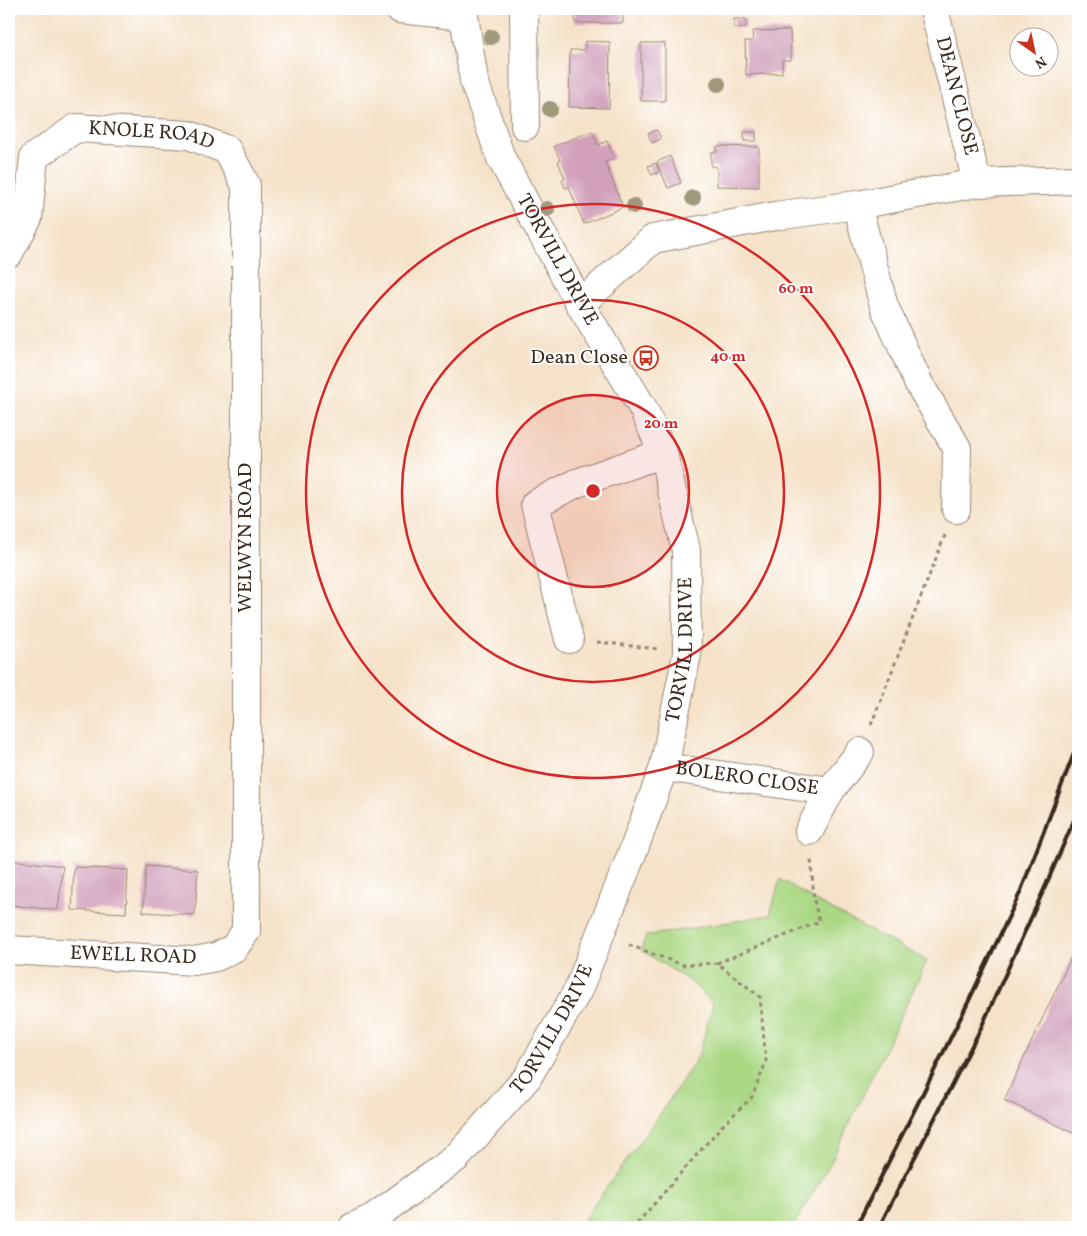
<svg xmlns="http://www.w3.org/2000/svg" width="1087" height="1236" font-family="Vollkorn,serif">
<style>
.green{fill:#abd884;stroke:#738151}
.building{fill:#d1a1bc}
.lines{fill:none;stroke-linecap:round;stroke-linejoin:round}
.street-casing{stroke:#988674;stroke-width:30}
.secondary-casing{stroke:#988674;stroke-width:30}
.path{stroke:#988674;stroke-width:3;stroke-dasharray:4 4;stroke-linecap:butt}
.street{stroke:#fff;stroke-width:28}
.secondary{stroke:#fff;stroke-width:28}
.rail{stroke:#3b2a1e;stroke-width:4}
.tree{fill:#a1997c}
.ring{fill:none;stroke:#d62828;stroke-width:2.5}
.labels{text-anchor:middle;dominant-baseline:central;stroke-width:4;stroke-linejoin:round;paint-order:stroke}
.street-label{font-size:20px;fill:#3b2a1e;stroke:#fff}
.poi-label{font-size:20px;fill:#3b2a1e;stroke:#fff;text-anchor:end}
.centre{fill:#d62828;stroke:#fff;stroke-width:2.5}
.ring-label{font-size:15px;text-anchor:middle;font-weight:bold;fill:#d62828;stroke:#fff;stroke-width:4;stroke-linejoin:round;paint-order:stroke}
</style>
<rect width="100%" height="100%" fill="#fff"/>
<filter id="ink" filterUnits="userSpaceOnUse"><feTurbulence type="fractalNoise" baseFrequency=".02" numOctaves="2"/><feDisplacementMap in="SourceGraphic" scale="10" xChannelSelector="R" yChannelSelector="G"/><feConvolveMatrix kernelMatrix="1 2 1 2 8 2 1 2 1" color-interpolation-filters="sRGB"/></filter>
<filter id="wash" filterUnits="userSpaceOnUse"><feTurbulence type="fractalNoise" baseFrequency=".0096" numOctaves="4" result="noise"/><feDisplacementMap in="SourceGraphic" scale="20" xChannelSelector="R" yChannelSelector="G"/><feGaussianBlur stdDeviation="1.12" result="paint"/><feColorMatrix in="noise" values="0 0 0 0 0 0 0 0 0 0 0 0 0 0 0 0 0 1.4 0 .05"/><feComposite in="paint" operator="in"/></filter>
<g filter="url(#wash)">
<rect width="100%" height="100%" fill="#f5e2c9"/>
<!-- green -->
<path class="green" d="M 780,879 L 814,900 L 927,961 L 832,1160 L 793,1227 L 579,1227 L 596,1202 L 660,1114 L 698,1057 L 713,1004 L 693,983 L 641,950 L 646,936 L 770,915 Z"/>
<g id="blocks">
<!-- building -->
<path class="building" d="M 575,9 L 623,9 L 623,23 L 575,23 Z
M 734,19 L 746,19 L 746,28 L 734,28 Z
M 790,30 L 791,60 L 782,60 L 782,73 L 746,75 L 745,41 L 753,41 L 752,31 Z
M 585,41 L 610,42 L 609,108 L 569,107 L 570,50 L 585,50 Z
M 641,43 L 665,43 L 665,101 L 641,101 Z
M 657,130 L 661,139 L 652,143 L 648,133 Z
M 592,131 L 598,145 L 607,141 L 614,158 L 605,162 L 623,207 L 584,224 L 569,187 L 565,188 L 562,180 L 565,179 L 558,161 L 560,160 L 554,146 Z
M 744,132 L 756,132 L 756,141 L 744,141 Z
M 717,146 L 759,147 L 759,187 L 717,186 L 717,167 L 711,166 L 711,152 L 717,152 Z
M 670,156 L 681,183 L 668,188 L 657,162 Z
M 656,163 L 659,172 L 652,175 L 648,166 Z
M 10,860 L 63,866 L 58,910 L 9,905 Z
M 146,866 L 198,870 L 195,915 L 143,912 Z
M 74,867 L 128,870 L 126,913 L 72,910 Z
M 1078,943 L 1078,1135 L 1004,1100 Z"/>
</g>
</g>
<g filter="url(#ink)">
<use href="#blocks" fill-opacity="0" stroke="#988674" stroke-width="1"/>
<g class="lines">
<!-- street casing -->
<g class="street-casing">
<g id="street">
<path d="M 400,9 L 464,16"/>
<path d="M 524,9 L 525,126"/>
<path d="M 977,183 L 1078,180"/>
<path d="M 857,205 L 884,306 L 918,382 L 957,448 L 956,509"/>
<path id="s1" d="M 9,253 L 28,218 L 34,157 L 76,128 L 189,135 L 227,150 L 246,185 L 246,931 L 234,948 L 216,957 L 194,961 L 9,950"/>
<path d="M 580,304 L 653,239 L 775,216 L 857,205 L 977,183 L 934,9"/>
<path d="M 569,639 L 535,504 L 577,483 L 663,453"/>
<path id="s2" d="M 664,767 L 830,791 L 860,752"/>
<path d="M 809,831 L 830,791"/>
</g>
</g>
<!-- secondary casing -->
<g class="secondary-casing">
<g id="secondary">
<path id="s3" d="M 353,1227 L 373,1218 L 456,1158 L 527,1078 L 578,990 L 635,846 L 664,767 L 687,654 L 686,550 L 663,453 L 644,410 L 580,304 L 501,158 L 474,81 L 463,9"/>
</g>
</g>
<!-- path -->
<path class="path" d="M 597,642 L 658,649
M 871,725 L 945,535
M 629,945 L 683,965 L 717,963 L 760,997 L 766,1062 L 752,1097 L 720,1128 L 634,1227
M 717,963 L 819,922 L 814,900 L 811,859"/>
<!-- street -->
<use href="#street" class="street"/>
<!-- secondary -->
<use href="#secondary" class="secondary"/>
<!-- rail -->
<path class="rail" d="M 856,1227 L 964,1011 L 1020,893 L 1078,743
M 879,1227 L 980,1030 L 1046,885 L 1078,811"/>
</g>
<!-- trees -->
<g class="tree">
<circle cx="491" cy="37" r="8"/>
<circle cx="718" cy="84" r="8"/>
<circle cx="550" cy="109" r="8"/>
<circle cx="693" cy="198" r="8"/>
<circle cx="634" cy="206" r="8"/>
<circle cx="547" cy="209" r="8"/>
</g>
</g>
<!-- distance rings -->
<circle cx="593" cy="491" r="96" fill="#d62828" fill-opacity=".12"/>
<g class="ring">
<circle cx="593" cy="491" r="96"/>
<circle cx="593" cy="491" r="191"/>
<circle cx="593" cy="491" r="287"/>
</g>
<!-- icons -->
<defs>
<g id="bus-ring" transform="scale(1.25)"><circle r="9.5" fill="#fff" stroke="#c8321e" stroke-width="1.5"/><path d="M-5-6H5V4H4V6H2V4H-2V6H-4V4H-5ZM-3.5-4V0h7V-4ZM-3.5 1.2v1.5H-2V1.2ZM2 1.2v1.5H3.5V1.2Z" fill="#c8321e"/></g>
</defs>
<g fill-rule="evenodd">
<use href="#bus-ring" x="646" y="358"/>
</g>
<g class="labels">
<!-- street labels -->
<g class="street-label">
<text transform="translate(956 96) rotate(76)">DEAN CLOSE</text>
<text stroke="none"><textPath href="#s1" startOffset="228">KNOLE ROAD</textPath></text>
<text transform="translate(557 260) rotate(61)">TORVILL DRIVE</text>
<text transform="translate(246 538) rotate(-90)">WELWYN ROAD</text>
<text stroke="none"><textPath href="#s3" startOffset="691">TORVILL DRIVE</textPath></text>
<text stroke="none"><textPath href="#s2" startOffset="84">BOLERO CLOSE</textPath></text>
<text transform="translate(133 956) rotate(2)">EWELL ROAD</text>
<text stroke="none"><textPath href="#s3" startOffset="286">TORVILL DRIVE</textPath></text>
</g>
<!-- poi labels -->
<g class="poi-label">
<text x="628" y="358">Dean Close</text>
</g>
</g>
<circle cx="593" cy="491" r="8" class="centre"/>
<g class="ring-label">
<text x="796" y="293">60 m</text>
<text x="728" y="361">40 m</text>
<text x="661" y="428">20 m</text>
</g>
<!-- margin -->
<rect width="1087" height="1236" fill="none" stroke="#fff" stroke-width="30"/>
<!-- north arrow -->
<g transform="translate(1034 52) rotate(147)"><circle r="24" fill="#ffffff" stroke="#b1aaa5"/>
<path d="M0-4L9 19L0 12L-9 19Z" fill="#c8321e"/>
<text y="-8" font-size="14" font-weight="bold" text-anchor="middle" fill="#3b2a1e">N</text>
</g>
</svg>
